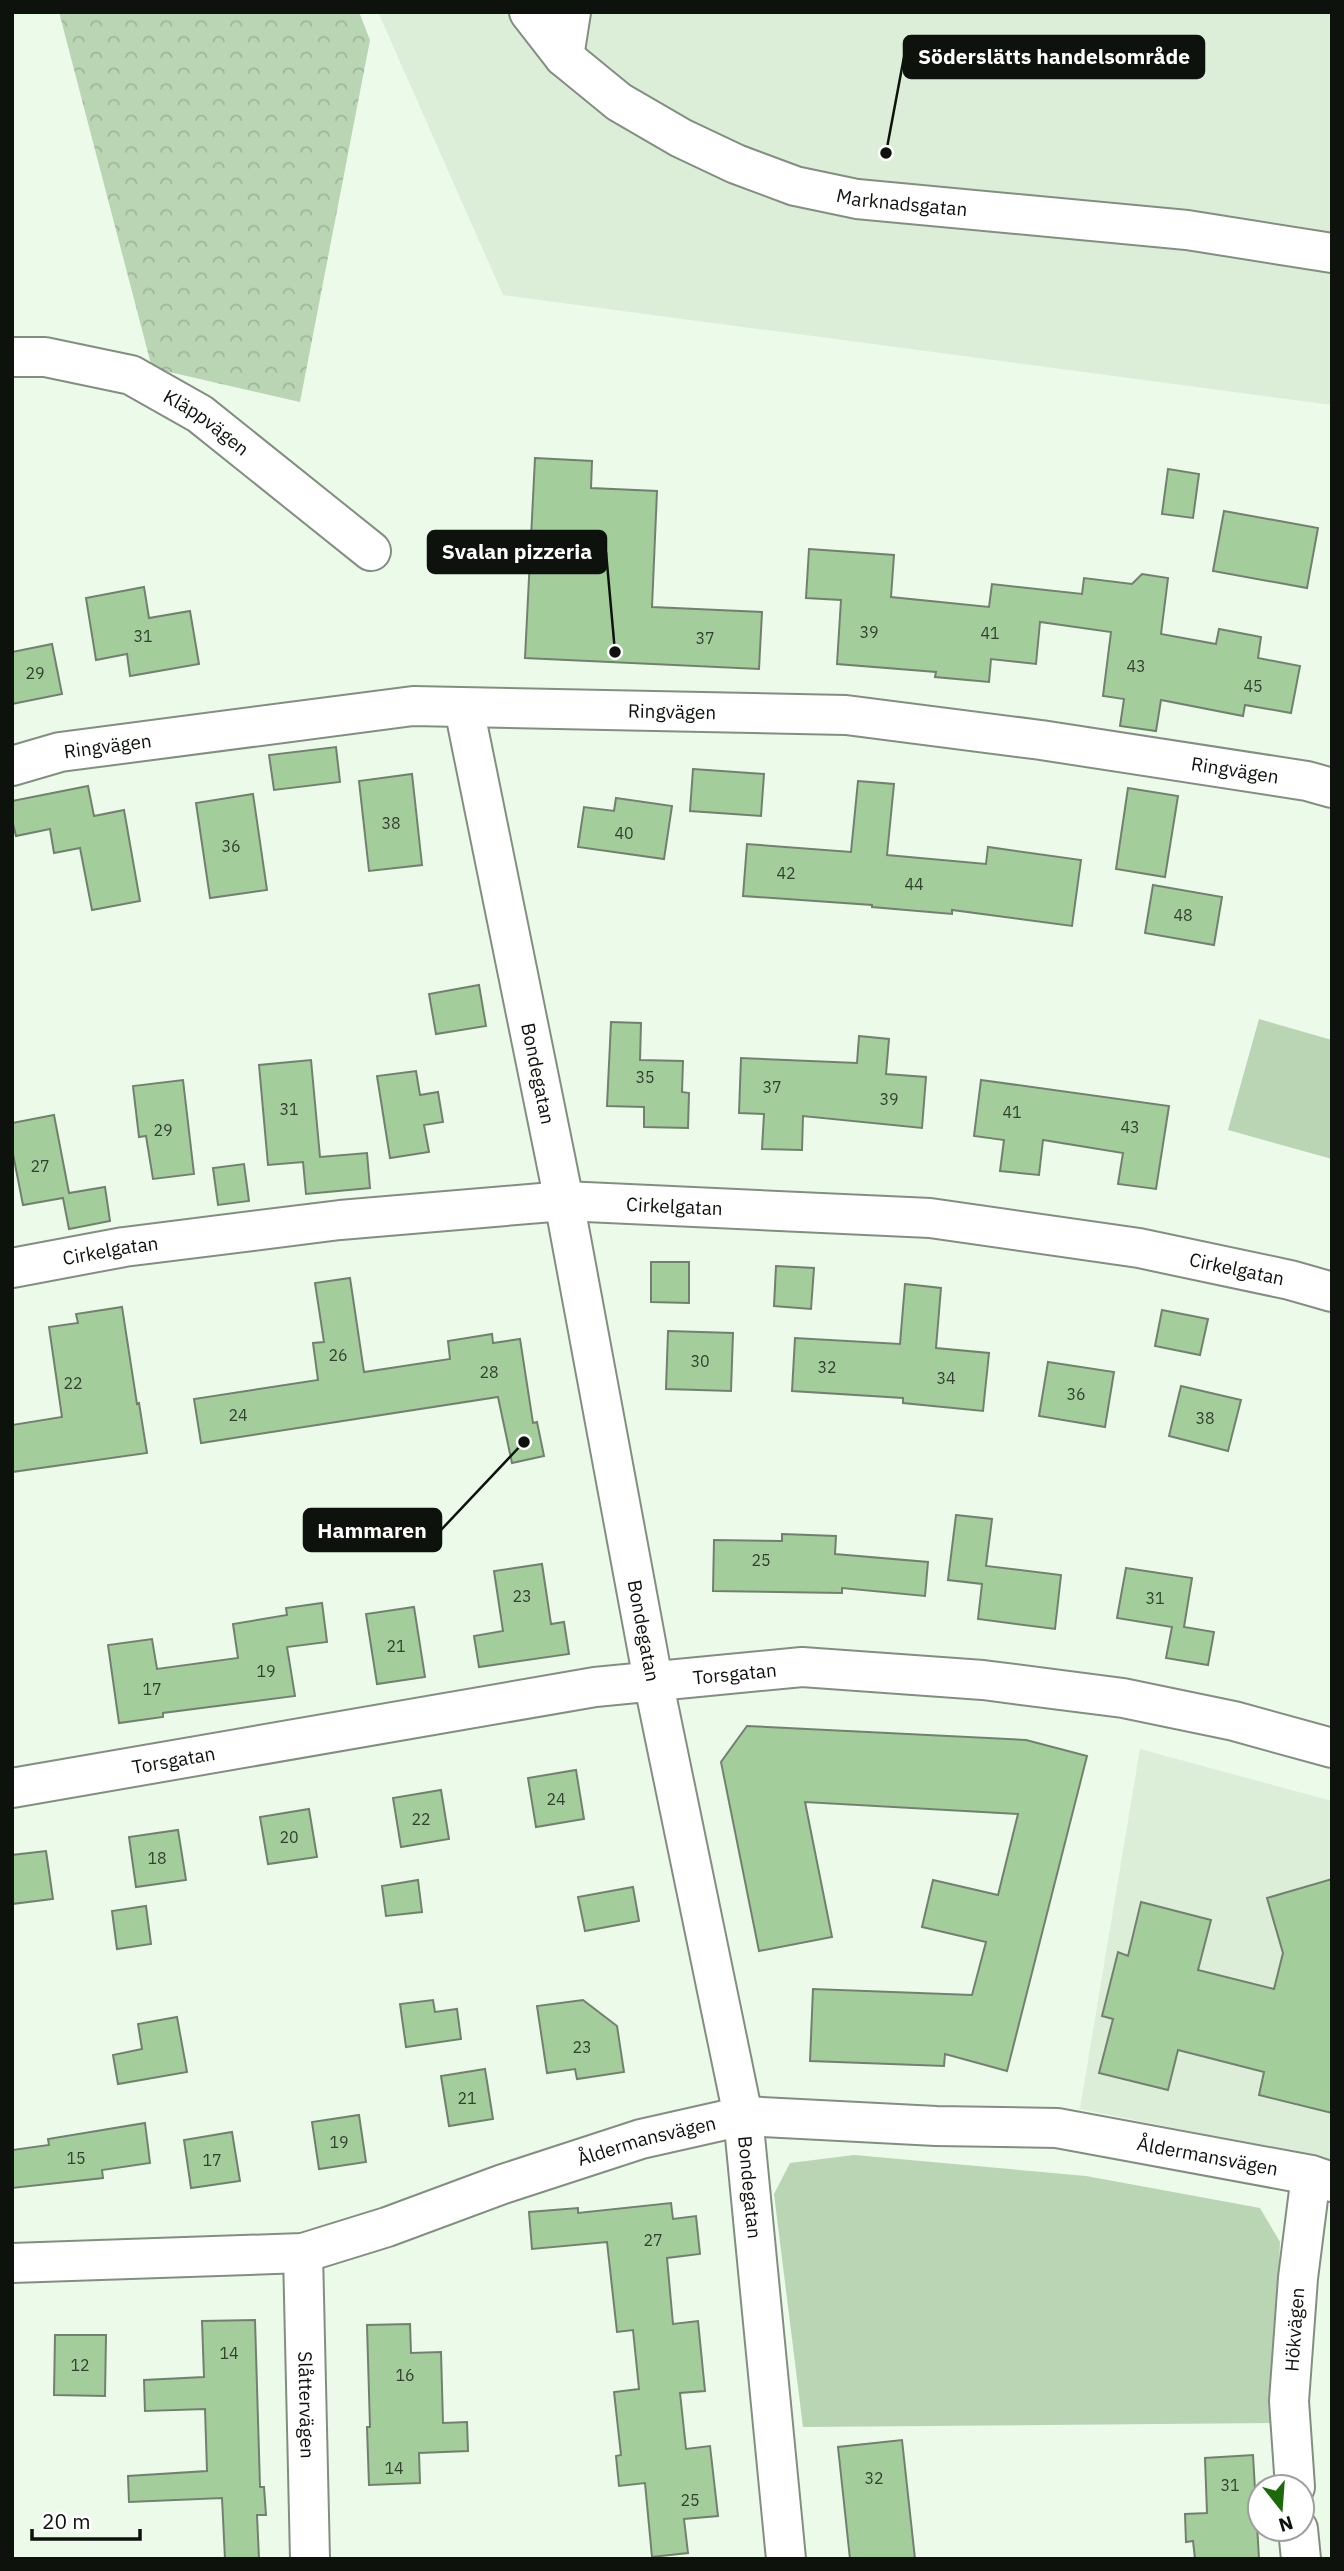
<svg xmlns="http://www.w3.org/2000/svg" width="1344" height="2571" font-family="'IBM Plex Sans',sans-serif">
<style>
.built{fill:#dceed8}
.forest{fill:url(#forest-crowns)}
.park{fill:#b9d5b3}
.building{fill:#a4cd9c;stroke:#738070;stroke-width:2}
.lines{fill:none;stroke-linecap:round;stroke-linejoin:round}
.street-casing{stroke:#828f80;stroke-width:42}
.street{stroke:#fff;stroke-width:38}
.labels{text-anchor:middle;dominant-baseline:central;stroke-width:5;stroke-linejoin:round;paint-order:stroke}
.number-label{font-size:16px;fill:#334130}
.street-label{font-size:19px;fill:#0d120c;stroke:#fff}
.leader{fill:none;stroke:#0d120c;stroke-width:2.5}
.callout-dot{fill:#0d120c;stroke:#fff;stroke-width:2.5}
.callout{fill:#0d120c;stroke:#0d120c;stroke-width:2.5}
.callout-label{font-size:21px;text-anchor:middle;font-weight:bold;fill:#fff}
</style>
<defs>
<pattern id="forest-crowns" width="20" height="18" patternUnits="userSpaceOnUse" patternTransform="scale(1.75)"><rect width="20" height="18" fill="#b9d5b3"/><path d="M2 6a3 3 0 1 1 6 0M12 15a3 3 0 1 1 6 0" fill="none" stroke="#9eb699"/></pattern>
</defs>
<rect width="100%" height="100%" fill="#ebfae9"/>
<!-- built -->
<path class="built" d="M 378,12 L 1332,12 L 1332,405 L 503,295 Z
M 1140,1749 L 1332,1801 L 1332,2160 L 1080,2109 Z"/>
<!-- forest -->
<path class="forest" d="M 59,12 L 359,12 L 370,40 L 300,402 L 152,368 Z"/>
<!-- park -->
<path class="park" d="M 1259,1019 L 1332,1040 L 1332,1159 L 1228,1130 Z
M 854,2155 L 1086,2176 L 1260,2208 L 1280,2242 L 1273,2423 L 803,2427 L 774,2194 L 790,2163 Z"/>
<!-- building -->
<path class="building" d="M 535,458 L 592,461 L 591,488 L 657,491 L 652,607 L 762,612 L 759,669 L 525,658 Z
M 1168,469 L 1199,474 L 1193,518 L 1162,514 Z
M 1224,511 L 1318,528 L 1307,588 L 1213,571 Z
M 809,549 L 894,555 L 891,597 L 989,607 L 992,584 L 1082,594 L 1084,578 L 1132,584 L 1142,574 L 1168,578 L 1161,634 L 1216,644 L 1219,629 L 1261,637 L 1258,658 L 1300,666 L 1291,713 L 1245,705 L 1243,716 L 1161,700 L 1156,731 L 1120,726 L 1124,699 L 1103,696 L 1111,632 L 1040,622 L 1036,664 L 991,659 L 989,682 L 935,677 L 936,672 L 837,664 L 841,600 L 806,598 Z
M 144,587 L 149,618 L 190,611 L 199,664 L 130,676 L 127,654 L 96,660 L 86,598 Z
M 52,644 L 62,694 L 12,704 L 12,652 Z
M 336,747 L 340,782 L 274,790 L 269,755 Z
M 693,769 L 764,774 L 761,816 L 690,811 Z
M 412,774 L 422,865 L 369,871 L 359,781 Z
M 858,781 L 894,784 L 887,855 L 986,864 L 988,847 L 1081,860 L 1072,926 L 952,910 L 952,914 L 872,907 L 872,905 L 743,896 L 747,844 L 851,852 Z
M 88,786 L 94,816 L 124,810 L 140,901 L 92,910 L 80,848 L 54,853 L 50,829 L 16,836 L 12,820 L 12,801 Z
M 1128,788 L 1178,796 L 1165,877 L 1116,869 Z
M 253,794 L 267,890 L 210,898 L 196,803 Z
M 616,798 L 672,806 L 664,859 L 578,847 L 584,807 L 614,811 Z
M 1153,885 L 1222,897 L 1214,945 L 1145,933 Z
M 479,985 L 486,1026 L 436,1034 L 429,994 Z
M 611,1022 L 641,1023 L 640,1060 L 683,1061 L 682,1092 L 689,1093 L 688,1128 L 644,1127 L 644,1107 L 607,1106 Z
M 859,1036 L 889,1039 L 886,1074 L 926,1077 L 922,1128 L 803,1116 L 802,1150 L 762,1149 L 764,1114 L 739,1113 L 741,1058 L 857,1063 Z
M 311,1060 L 320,1157 L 367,1153 L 370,1188 L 306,1194 L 303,1162 L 268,1165 L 259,1065 Z
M 416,1071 L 420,1095 L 438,1092 L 443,1122 L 424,1125 L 429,1152 L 390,1158 L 377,1076 Z
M 183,1080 L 194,1174 L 153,1179 L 146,1136 L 139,1137 L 133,1086 Z
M 981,1080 L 1169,1106 L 1156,1189 L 1118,1184 L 1123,1153 L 1043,1140 L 1039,1175 L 1000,1171 L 1004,1140 L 974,1136 Z
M 54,1115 L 69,1193 L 105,1187 L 110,1221 L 69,1229 L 63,1198 L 23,1205 L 12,1149 L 12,1123 Z
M 244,1164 L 249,1201 L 218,1205 L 213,1168 Z
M 651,1262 L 689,1262 L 689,1303 L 651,1302 Z
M 776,1266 L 814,1268 L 811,1309 L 774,1306 Z
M 350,1278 L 364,1372 L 450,1359 L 448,1341 L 492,1334 L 493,1343 L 520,1339 L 533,1423 L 537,1422 L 544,1456 L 512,1463 L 498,1397 L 201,1443 L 194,1399 L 318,1380 L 313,1343 L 324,1342 L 315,1283 Z
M 905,1284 L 941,1288 L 936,1348 L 989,1353 L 983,1411 L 903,1403 L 903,1398 L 792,1391 L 795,1338 L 900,1344 Z
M 122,1307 L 137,1404 L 139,1403 L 147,1453 L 12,1472 L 12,1425 L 62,1417 L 49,1327 L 78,1323 L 76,1314 Z
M 1162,1310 L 1208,1319 L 1200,1355 L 1155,1346 Z
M 668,1331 L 733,1333 L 731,1391 L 666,1389 Z
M 1048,1362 L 1114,1372 L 1105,1427 L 1039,1416 Z
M 1181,1386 L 1241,1400 L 1228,1451 L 1169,1436 Z
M 956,1515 L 992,1519 L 986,1566 L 1061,1575 L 1055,1629 L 978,1619 L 982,1584 L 948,1580 Z
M 782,1534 L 836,1536 L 835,1554 L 928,1562 L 925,1596 L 842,1588 L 842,1593 L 713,1591 L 714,1540 L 782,1541 Z
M 542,1564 L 551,1624 L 564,1622 L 569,1654 L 479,1667 L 474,1636 L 503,1631 L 494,1571 Z
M 1126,1568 L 1192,1578 L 1184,1627 L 1214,1632 L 1208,1665 L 1166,1658 L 1172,1627 L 1117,1618 Z
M 322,1603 L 327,1642 L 287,1647 L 295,1696 L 163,1713 L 163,1717 L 119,1723 L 108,1645 L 152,1639 L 157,1669 L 238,1658 L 233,1624 L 287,1615 L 286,1608 Z
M 414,1607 L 425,1677 L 377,1684 L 366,1614 Z
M 747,1726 L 1026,1740 L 1087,1756 L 1007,2071 L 945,2054 L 944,2066 L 810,2061 L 813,1989 L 972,1995 L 986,1942 L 922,1927 L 933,1880 L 998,1895 L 1018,1814 L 805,1802 L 832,1937 L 759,1951 L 721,1762 Z
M 576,1770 L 584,1819 L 536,1827 L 528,1778 Z
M 441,1790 L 449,1839 L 401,1847 L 393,1798 Z
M 309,1809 L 317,1857 L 268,1864 L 260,1817 Z
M 178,1830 L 186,1880 L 136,1887 L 129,1837 Z
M 46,1851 L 53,1899 L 12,1904 L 12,1855 Z
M 1332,1879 L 1332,2113 L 1259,2095 L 1264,2072 L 1178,2050 L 1168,2090 L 1099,2073 L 1113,2019 L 1102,2016 L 1118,1952 L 1128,1956 L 1141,1902 L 1211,1920 L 1198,1970 L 1274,1989 L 1283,1953 L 1267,1898 Z
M 418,1880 L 422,1912 L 386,1916 L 382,1886 Z
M 633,1887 L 639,1921 L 585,1931 L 578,1897 Z
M 146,1906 L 151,1944 L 117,1949 L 112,1911 Z
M 433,2000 L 435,2012 L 457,2009 L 461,2039 L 406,2047 L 400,2004 Z
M 583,2000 L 617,2026 L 624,2072 L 577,2079 L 575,2069 L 547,2073 L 537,2006 Z
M 177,2017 L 187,2072 L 118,2084 L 113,2055 L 142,2049 L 138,2024 Z
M 485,2069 L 493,2119 L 449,2126 L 441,2076 Z
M 359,2115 L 366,2162 L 319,2169 L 312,2122 Z
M 145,2123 L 150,2163 L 102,2170 L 103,2178 L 12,2188 L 12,2150 L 49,2145 L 48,2139 Z
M 232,2132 L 240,2181 L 191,2188 L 184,2140 Z
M 671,2203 L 673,2219 L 696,2216 L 700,2254 L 667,2258 L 673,2324 L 698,2321 L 705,2391 L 680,2393 L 686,2449 L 710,2446 L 718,2516 L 684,2519 L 688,2553 L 652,2557 L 645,2483 L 619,2486 L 616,2456 L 621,2455 L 614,2392 L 639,2389 L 633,2330 L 617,2332 L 607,2242 L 532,2249 L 529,2212 L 578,2208 L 578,2213 Z
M 255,2320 L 260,2487 L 264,2487 L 266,2515 L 257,2515 L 259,2559 L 225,2559 L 222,2498 L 129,2502 L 128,2476 L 207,2471 L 205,2409 L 145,2411 L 144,2380 L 204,2377 L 202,2321 Z
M 410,2324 L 411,2353 L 441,2352 L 443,2423 L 467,2422 L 468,2451 L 419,2453 L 420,2483 L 369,2485 L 367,2427 L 370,2427 L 367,2325 Z
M 55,2335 L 106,2335 L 105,2396 L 54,2395 Z
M 902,2440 L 915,2559 L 850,2559 L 838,2447 Z
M 1253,2455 L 1259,2559 L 1195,2559 L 1193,2541 L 1186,2542 L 1185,2514 L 1207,2513 L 1205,2458 Z"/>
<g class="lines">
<!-- street casing -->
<g class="street-casing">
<g id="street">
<path id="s1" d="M 529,12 L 564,57 L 619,102 L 681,138 L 736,164 L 795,186 L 857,199 L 1187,230 L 1332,253"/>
<path d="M 564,57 L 571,12"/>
<path id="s2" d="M 12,357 L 45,357 L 131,375 L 200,414 L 371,551"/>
<path id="s3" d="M 464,708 L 564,1201 L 653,1680 L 743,2116 L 786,2559"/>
<path id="s4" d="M 12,766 L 60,752 L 413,706 L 846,715 L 1041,740 L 1307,781 L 1332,788"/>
<path id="s5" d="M 12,1268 L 124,1247 L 340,1220 L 564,1201 L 930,1218 L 1139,1248 L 1290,1280 L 1332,1292"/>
<path id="s6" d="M 12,1788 L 595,1687 L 802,1667 L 983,1680 L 1123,1698 L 1234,1721 L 1332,1748"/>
<path id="s7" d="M 303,2253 L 310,2559"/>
<path id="s8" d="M 12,2263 L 303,2253 L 387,2227 L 503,2184 L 641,2139 L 743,2116 L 936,2126 L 1057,2128 L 1311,2175 L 1332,2182"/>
<path id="s9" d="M 1295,2487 L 1289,2401 L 1298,2278 L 1311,2175"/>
<path d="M 1298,2529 L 1301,2559"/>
</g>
</g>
<!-- street -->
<use href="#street" class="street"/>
</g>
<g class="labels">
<!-- number labels -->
<g class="number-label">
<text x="869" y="632">39</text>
<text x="990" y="633">41</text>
<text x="143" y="636">31</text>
<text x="705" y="638">37</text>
<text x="1136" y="666">43</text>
<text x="35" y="673">29</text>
<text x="1253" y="686">45</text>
<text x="391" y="823">38</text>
<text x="624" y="833">40</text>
<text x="231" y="846">36</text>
<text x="786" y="873">42</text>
<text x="914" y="884">44</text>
<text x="1183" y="915">48</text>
<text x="645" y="1077">35</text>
<text x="772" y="1087">37</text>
<text x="889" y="1099">39</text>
<text x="289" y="1109">31</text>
<text x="1012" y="1112">41</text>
<text x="1130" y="1127">43</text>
<text x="163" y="1130">29</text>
<text x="40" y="1166">27</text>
<text x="338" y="1355">26</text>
<text x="700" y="1361">30</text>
<text x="827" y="1367">32</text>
<text x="489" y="1372">28</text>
<text x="946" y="1378">34</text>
<text x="73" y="1383">22</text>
<text x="1076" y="1394">36</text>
<text x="238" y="1415">24</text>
<text x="1205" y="1418">38</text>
<text x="761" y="1560">25</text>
<text x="522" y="1596">23</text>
<text x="1155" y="1598">31</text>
<text x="396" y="1646">21</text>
<text x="266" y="1671">19</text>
<text x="152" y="1689">17</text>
<text x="556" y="1799">24</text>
<text x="421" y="1819">22</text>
<text x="289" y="1837">20</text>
<text x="157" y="1858">18</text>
<text x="582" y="2047">23</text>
<text x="467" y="2098">21</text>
<text x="339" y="2142">19</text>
<text x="76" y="2158">15</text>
<text x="212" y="2160">17</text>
<text x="653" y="2240">27</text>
<text x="229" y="2353">14</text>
<text x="80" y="2365">12</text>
<text x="405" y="2375">16</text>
<text x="394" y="2468">14</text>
<text x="874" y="2478">32</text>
<text x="1230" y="2485">31</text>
<text x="690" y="2500">25</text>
</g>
<!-- street labels -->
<g class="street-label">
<text stroke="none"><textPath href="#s1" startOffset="432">Marknadsgatan</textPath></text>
<text stroke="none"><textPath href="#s2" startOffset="210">Kläppvägen</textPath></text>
<text stroke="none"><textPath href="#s4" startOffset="665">Ringvägen</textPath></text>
<text stroke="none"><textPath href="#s4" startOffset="98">Ringvägen</textPath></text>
<text stroke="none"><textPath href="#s4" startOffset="1232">Ringvägen</textPath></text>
<text stroke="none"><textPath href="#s3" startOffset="373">Bondegatan</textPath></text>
<text stroke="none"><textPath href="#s5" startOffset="667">Cirkelgatan</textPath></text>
<text stroke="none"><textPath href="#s5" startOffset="100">Cirkelgatan</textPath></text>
<text stroke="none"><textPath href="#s5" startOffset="1234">Cirkelgatan</textPath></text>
<text stroke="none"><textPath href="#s3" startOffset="940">Bondegatan</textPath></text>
<text stroke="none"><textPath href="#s6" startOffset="732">Torsgatan</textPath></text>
<text stroke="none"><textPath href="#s6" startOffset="164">Torsgatan</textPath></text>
<text stroke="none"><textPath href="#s8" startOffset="653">Åldermansvägen</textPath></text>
<text stroke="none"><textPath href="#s8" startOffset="1220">Åldermansvägen</textPath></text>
<text stroke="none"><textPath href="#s3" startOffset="1507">Bondegatan</textPath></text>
<text stroke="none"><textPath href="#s9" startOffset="158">Hökvägen</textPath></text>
<text stroke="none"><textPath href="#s7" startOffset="152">Slåttervägen</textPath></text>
</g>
</g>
<!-- callouts -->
<path class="leader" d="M886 153L904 57M615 652L606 552M524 1442L441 1530"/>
<g class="callout-dot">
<circle cx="886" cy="153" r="7"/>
<circle cx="615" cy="652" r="7"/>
<circle cx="524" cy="1442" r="7"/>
</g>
<g class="callout">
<rect x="904" y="36" width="300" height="42" rx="7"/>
<rect x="428" y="531" width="178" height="42" rx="7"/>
<rect x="304" y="1509" width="137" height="42" rx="7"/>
</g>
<g class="callout-label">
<text x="1054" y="64">Söderslätts handelsområde</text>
<text x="517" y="559">Svalan pizzeria</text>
<text x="372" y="1538">Hammaren</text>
</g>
<!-- border -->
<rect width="1344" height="2571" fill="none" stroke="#0d120c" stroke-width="28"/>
<!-- north arrow -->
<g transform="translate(1281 2508) rotate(163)"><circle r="33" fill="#ffffff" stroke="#9ea09e" stroke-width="2"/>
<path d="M0-5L12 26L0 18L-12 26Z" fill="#1c6909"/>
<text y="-10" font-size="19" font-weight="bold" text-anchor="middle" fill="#0d120c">N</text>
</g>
<!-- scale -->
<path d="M32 2529v10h108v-10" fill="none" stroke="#0d120c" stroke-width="3.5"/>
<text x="42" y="2529" font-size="21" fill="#0d120c" stroke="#ffffff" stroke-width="5" paint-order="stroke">20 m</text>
</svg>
